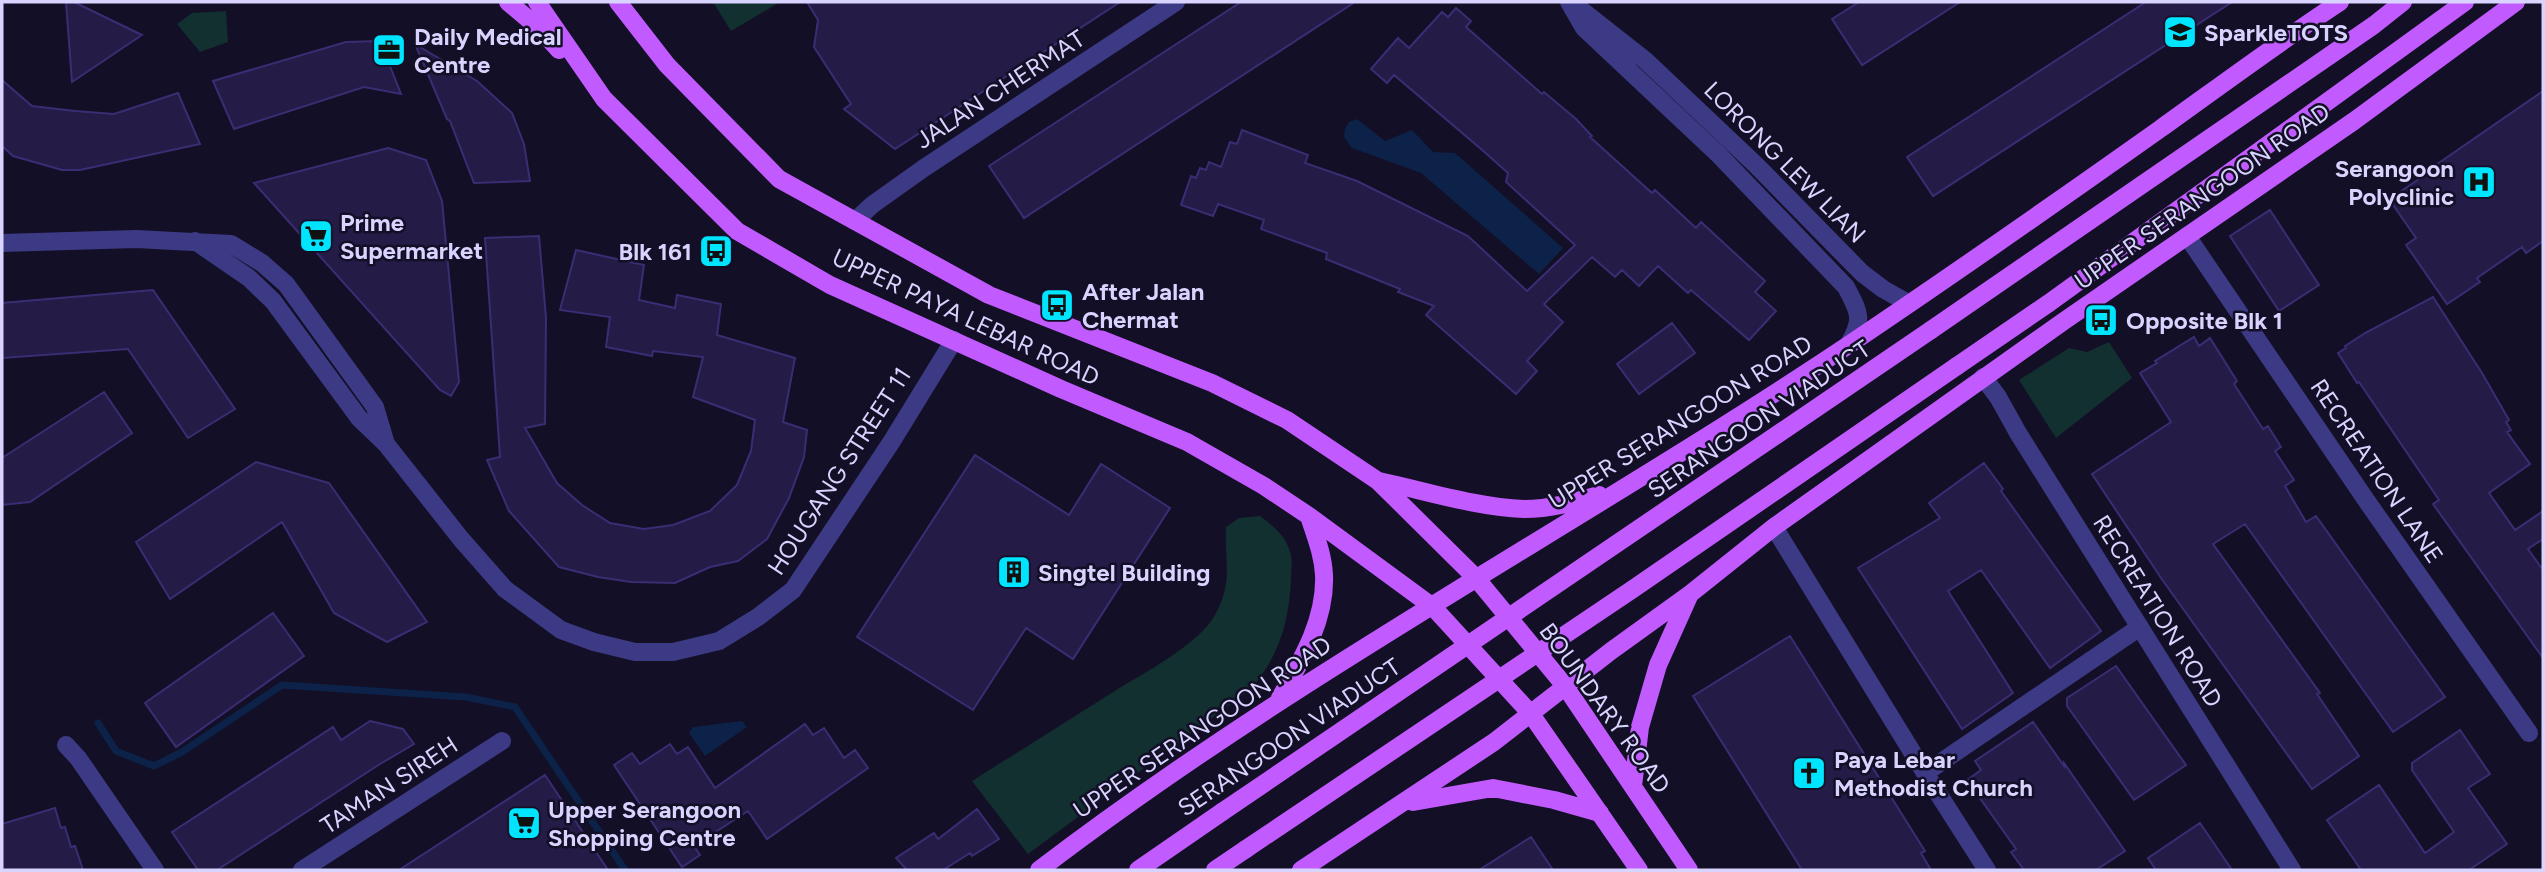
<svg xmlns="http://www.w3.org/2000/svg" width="2545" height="872" font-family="Figtree,sans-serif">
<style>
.green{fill:#12302f}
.water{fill:#0c2248}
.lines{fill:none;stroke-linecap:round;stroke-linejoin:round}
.stream{stroke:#0c2248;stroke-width:7}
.building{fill:#241b47;stroke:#3b2d73;stroke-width:2}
.minor{stroke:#3d3a85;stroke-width:18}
.major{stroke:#c25bff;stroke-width:18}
.major-bridge{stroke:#c25bff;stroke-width:18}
.labels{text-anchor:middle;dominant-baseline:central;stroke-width:5;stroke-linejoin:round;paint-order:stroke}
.poi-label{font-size:24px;font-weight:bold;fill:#d9d4ff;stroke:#130f26;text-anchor:start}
.street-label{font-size:24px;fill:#d9d4ff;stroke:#130f26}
</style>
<rect width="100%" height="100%" fill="#130f26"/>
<!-- green -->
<path class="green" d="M 713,2 L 780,2 L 731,31 Z
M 226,11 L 228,42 L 200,52 L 177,24 L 192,13 Z
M 2109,342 L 2132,378 L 2056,438 L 2019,380 L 2069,348 L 2087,352 Z
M 1260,516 C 1272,525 1286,536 1290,552 C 1293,560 1291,571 1291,579 C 1289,623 1279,656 1251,689 L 1028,854 L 972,781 C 1019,751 1066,722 1113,692 C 1142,674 1198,645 1215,615 C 1234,581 1224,561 1226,527 L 1239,518 Z"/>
<!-- water -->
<path class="water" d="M 1357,119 L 1385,141 L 1412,130 L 1433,152 L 1455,153 L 1563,248 L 1539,274 L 1421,173 L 1352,148 L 1344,137 L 1345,129 L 1349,122 Z
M 742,721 L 747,727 L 705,756 L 689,733 L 693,727 Z"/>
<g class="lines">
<!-- stream -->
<path class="stream" d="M 98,723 L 116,751 L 154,766 L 182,752 L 282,685 L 466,697 L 515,707 L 625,870"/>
</g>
<!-- building -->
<path class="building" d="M 66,2 L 74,2 L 142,35 L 72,82 Z
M 807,2 L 1120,2 L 895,149 L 844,109 L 851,104 L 814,47 L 818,20 Z
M 1241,2 L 1355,2 L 1024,218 L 989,166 Z
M 1859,2 L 1960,2 L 1862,65 L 1832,19 Z
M 2146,2 L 2232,2 L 1933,196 L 1907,157 Z
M 1456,8 L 1471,21 L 1466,27 L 1542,94 L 1544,92 L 1576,119 L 1592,136 L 1590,137 L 1652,193 L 1655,190 L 1696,228 L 1701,222 L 1765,281 L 1755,292 L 1776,311 L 1749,340 L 1691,290 L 1688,293 L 1658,266 L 1639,286 L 1622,270 L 1615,277 L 1592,257 L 1544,304 L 1563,322 L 1527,361 L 1537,371 L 1516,394 L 1426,315 L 1434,306 L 1398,292 L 1400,289 L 1326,259 L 1327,253 L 1261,229 L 1264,220 L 1218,204 L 1213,216 L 1181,205 L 1191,176 L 1196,178 L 1200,168 L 1206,170 L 1209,162 L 1221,167 L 1230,142 L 1237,144 L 1242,130 L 1308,155 L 1305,163 L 1357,181 L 1468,236 L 1527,291 L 1575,245 L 1506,182 L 1508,173 L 1481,149 L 1394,75 L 1387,83 L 1371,69 L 1398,38 L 1409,48 L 1442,12 L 1448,17 Z
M 380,41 L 401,94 L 364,87 L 234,129 L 213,81 L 346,42 Z
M 415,44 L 477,81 L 512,113 L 524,144 L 530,181 L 474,183 L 450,121 L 447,119 Z
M 2,80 L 32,106 L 75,111 L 114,114 L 178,93 L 200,144 L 80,170 L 62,170 L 13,156 L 2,146 Z
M 2543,91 L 2543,241 L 2526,253 L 2522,247 L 2477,278 L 2480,282 L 2447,304 L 2406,245 L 2416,238 L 2391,202 L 2399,196 L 2397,194 L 2431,171 L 2430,169 Z
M 388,148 L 426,160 L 442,201 L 459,382 L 451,396 L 440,390 L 254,183 Z
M 2270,210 L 2319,285 L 2279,311 L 2230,236 Z
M 539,236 L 546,318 L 545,424 L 525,428 L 557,483 L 582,505 L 610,523 L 644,529 L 673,525 L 710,511 L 737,485 L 751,451 L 755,420 L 693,397 L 703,357 L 653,351 L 652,356 L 606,347 L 610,317 L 560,310 L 576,250 L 644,265 L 639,300 L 675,308 L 677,295 L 721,304 L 717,335 L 795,358 L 783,422 L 807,430 L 804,457 L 789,498 L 767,539 L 738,561 L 710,567 L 675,583 L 631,582 L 598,577 L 559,567 L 509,511 L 487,460 L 500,457 L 485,238 Z
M 153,290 L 235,409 L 188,438 L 128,349 L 2,358 L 2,303 Z
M 2433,297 L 2482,373 L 2509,420 L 2506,422 L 2511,430 L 2507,432 L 2530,464 L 2489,493 L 2515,530 L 2543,511 L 2543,539 L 2528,549 L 2543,570 L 2543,658 L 2433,504 L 2439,500 L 2359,382 L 2357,383 L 2338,353 L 2346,348 L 2345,346 L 2365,333 Z
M 1672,323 L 1695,353 L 1639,394 L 1617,364 Z
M 2194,337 L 2199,346 L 2210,338 L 2237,381 L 2234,384 L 2263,429 L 2268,426 L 2281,447 L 2275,451 L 2294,480 L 2285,486 L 2306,522 L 2316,516 L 2445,697 L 2393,732 L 2245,524 L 2213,544 L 2320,693 L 2317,694 L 2359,756 L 2312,789 L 2161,578 L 2092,474 L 2171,422 L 2140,373 L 2157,363 L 2155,361 Z
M 104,392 L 132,433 L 30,502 L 2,505 L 2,458 Z
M 975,455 L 1069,515 L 1101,464 L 1170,508 L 1073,659 L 1026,628 L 973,710 L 857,637 Z
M 256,462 L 329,483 L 427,622 L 387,642 L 334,613 L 282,522 L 170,599 L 136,542 Z
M 1984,463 L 2003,489 L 2001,491 L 2101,631 L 2050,668 L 1981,570 L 1948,591 L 2013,693 L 1962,729 L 1858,568 L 1940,518 L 1929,503 Z
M 273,613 L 304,656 L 176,747 L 145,703 Z
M 1790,636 L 1925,851 L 1921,853 L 1931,870 L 1802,870 L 1693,696 Z
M 2116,666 L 2186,765 L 2134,800 L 2067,706 L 2067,698 Z
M 370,721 L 403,729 L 414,744 L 380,764 L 217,870 L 198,870 L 172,832 L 333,727 L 341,740 Z
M 2033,722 L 2064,766 L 2064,763 L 2125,851 L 2096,870 L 2024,870 L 2011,852 L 2016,849 L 1967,780 L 1981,770 L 1975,761 Z
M 805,724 L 813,735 L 824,728 L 844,758 L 855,750 L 868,768 L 767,839 L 748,811 L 694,846 L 700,855 L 682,867 L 614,765 L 632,753 L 640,764 L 670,744 L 677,754 L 688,747 L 715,788 Z
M 2460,730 L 2490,774 L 2468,788 L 2507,844 L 2469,870 L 2361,870 L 2327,820 L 2379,785 L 2425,853 L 2454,832 L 2412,770 L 2412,763 Z
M 545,775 L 608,870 L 399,870 Z
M 55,808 L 61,828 L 65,827 L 71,847 L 75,846 L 83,870 L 2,870 L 2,824 Z
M 977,809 L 999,839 L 972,856 L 970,853 L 943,870 L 907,870 L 896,858 L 934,833 L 938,839 Z
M 2200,823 L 2232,870 L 2156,870 L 2148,858 Z
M 1531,837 L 1553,870 L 1479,870 Z"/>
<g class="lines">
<!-- minor -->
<path class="minor" d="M 1569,2 L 1584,28 L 1719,155 L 1846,287 C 1859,313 1864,317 1849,344
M 1575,5 L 1645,60 L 1756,165 L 1862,273 L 1883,289 L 1908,303
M 855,221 L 872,205 L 924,168 L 1176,2
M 2187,236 L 2366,500 L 2529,733
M 195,241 L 249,278 L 273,301 L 359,418 L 386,444 L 461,539 L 505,589 L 561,630 L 594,642 L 635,652 L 673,652 L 719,641 L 758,617 L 793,590 L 892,441 L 954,340
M 2,243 L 136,239 L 231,244 L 262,263 L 286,284 L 375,407 L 386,444
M 1983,377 L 1998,397 L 2018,433 L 2292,870
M 1774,527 L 1925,773 L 1987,870
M 66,745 L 78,758 L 155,870
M 1925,773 L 2140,627
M 302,870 L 502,741"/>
<!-- major -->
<path class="major" d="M 508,2 L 540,29 L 559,50
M 537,2 L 604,99 L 737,231 L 830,285 L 1061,389 L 1187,442 L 1264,486 L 1309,516 L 1433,607 L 1531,714 L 1639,870
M 618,2 L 667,65 L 779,179 L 989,295 L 1212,383 L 1287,420 L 1378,481 L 1476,578 L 1565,686 L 1689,870
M 1931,330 L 2374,25 L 2403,2
M 1957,366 L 2049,303 L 2465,2
M 1379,481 C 1426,491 1476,507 1524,509 C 1550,509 1575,502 1599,495
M 1280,698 C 1301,661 1326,620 1324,575 C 1323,554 1315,535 1309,516
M 1633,786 L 1640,727 L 1658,665 L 1689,596
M 1413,802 L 1493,788 L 1554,800 L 1600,813
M 1039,870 C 1295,674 1582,523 1850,344 C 1954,274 2057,202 2160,129 C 2220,86 2279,42 2340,2
M 1138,870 L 1222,812
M 1215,870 L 1246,849
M 1301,870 L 1494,742 L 1611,651 L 1690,594 L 1774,527 L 2064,321 L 2354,121 L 2516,2"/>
<!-- major-bridge -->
<path class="major-bridge" d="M 1222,812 L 1931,330
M 1246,849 L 1633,589 L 1957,366"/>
</g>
<!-- icons -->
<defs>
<g id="school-square" transform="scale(1.75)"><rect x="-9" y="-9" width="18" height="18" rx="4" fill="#00e5ff" stroke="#130f26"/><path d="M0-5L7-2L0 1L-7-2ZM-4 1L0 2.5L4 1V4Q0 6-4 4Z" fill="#111"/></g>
<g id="office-square" transform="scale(1.75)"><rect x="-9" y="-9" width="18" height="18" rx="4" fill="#00e5ff" stroke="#130f26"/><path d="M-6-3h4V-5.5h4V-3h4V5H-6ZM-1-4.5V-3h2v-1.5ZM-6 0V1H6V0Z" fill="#111"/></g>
<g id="hospital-square" transform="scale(1.75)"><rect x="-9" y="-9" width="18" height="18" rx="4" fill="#00e5ff" stroke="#130f26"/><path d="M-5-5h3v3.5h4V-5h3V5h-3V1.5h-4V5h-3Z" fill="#111"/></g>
<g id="supermarket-square" transform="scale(1.75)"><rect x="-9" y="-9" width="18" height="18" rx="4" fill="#00e5ff" stroke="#130f26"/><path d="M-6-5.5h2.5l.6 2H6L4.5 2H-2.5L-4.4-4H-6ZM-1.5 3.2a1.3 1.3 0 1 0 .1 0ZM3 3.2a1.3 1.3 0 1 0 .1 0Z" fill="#111"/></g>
<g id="bus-square" transform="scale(1.75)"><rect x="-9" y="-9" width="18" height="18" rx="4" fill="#00e5ff" stroke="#130f26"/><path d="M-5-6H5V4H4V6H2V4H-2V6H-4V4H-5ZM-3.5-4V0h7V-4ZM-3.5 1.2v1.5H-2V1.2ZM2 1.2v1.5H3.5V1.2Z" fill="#111"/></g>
<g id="building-square" transform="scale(1.75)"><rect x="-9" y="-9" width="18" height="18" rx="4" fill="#00e5ff" stroke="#130f26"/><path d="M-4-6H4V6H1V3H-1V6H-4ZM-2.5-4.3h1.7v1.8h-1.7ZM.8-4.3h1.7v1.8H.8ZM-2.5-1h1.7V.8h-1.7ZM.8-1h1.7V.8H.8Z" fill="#111"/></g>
<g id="church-square" transform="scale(1.75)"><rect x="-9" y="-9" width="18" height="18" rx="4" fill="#00e5ff" stroke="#130f26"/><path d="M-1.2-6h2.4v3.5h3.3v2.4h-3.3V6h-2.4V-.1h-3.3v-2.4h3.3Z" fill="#111"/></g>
</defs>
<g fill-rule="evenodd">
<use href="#school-square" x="2180" y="32"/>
<use href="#office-square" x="389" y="50"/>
<use href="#hospital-square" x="2479" y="182"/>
<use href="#supermarket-square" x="316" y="236"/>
<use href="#bus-square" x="716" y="251"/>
<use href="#bus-square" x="1057" y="305"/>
<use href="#bus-square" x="2101" y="320"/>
<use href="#building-square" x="1014" y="572"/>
<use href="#church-square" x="1809" y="773"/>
<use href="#supermarket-square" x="524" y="823"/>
</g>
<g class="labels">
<!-- poi labels -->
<g class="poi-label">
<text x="2204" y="32">SparkleTOTS</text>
<text x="414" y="36">Daily Medical<tspan x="414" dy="28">Centre</tspan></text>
<text x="2454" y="168" text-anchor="end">Serangoon<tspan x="2454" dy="28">Polyclinic</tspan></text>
<text x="340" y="222">Prime<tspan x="340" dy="28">Supermarket</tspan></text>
<text x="692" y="251" text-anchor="end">Blk 161</text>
<text x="1082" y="291">After Jalan<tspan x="1082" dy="28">Chermat</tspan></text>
<text x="2126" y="320">Opposite Blk 1</text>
<text x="1038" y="572">Singtel Building</text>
<text x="1834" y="759">Paya Lebar<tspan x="1834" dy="28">Methodist Church</tspan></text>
<text x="548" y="809">Upper Serangoon<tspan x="548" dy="28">Shopping Centre</tspan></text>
</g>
<!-- street labels -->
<g class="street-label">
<text transform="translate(1000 89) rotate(-33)">JALAN CHERMAT</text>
<text transform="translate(1785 162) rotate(45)">LORONG LEW LIAN</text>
<text transform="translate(2202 196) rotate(-35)">UPPER SERANGOON ROAD</text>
<text transform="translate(966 317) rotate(25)">UPPER PAYA LEBAR ROAD</text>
<text transform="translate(1759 419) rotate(-34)">SERANGOON VIADUCT</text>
<text transform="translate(1680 422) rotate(-32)">UPPER SERANGOON ROAD</text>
<text transform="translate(839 471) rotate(-57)">HOUGANG STREET 11</text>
<text transform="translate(2377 471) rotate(56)">RECREATION LANE</text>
<text transform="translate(2158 611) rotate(58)">RECREATION ROAD</text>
<text transform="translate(1605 708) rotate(54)">BOUNDARY ROAD</text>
<text transform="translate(1202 727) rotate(-34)">UPPER SERANGOON ROAD</text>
<text transform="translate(1289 737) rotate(-34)">SERANGOON VIADUCT</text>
<text transform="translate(389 785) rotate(-33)">TAMAN SIREH</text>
</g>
</g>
<!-- border -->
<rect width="2545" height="872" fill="none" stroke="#d9d4ff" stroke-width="7"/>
</svg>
